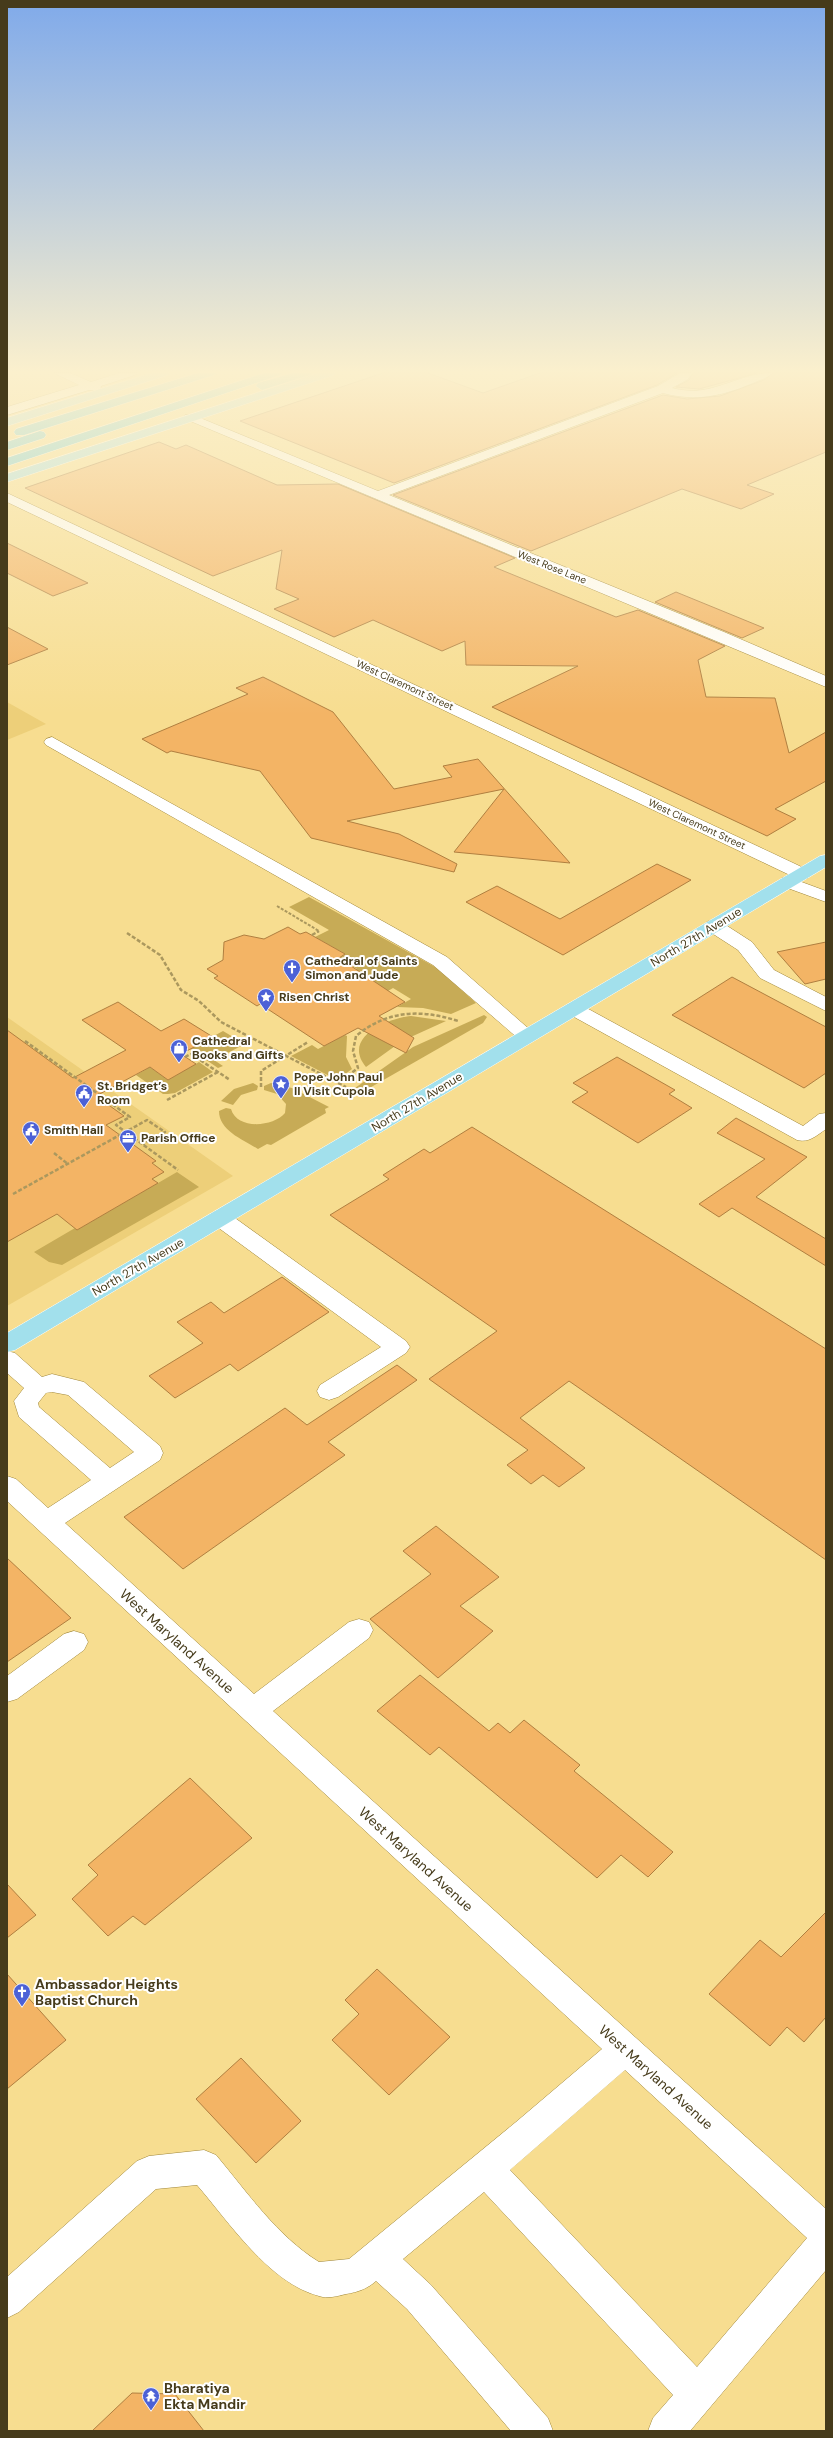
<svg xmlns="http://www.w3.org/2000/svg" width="833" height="2438" font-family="'DM Sans',sans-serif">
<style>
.built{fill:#edcf79}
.green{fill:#c7ab56}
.building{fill:#f3b465;stroke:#b07f40}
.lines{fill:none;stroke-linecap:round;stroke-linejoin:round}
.minor-casing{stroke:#9f8639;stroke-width:1}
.major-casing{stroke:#fff;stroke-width:1}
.highway-casing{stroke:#fff;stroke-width:1}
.path-far1{stroke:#ab985e;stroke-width:2;stroke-dasharray:3 1.5;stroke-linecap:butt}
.path{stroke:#ab985e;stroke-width:2.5;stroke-dasharray:4 2;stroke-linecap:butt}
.minor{fill:#fff;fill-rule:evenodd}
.major{fill:#a2e0ec;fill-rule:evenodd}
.highway{fill:#64ccdf;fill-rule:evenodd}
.labels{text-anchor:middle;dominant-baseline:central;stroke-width:4;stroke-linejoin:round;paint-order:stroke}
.far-street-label{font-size:10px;fill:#463b1b;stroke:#fff}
.street-label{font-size:12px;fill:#463b1b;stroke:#fff}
.poi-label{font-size:12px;font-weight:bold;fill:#463b1b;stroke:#fff;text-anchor:start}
.near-street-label{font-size:14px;fill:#463b1b;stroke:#fff}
.near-poi-label{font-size:14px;font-weight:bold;fill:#463b1b;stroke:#fff;text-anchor:start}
</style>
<rect width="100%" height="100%" fill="#f7dd90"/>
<!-- built -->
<path class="built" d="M 7,702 L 46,724 L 7,740 Z
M 7,1017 L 233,1176 L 7,1306 Z"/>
<!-- green -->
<path class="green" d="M 309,897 L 437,968 L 476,1003 L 451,1014 L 423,1008 L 397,1007 L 411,999 L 393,988 L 388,991 L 354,971 L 357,969 L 339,958 L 345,954 L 315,937 L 329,930 L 289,907 Z
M 484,1015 L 487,1017 L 483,1023 L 366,1090 L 355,1088 L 413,1047 Z
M 411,1016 L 446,1021 L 402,1041 L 366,1067 C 341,1037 389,1018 411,1016 Z
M 223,1031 L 245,1044 L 214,1060 L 223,1066 L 218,1068 L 190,1049 Z
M 345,1035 L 347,1036 L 346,1057 L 352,1069 L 337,1080 L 291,1056 L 312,1045 L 318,1049 Z
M 199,1062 L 213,1072 L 175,1093 L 168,1094 L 163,1094 L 136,1075 L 150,1067 L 168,1080 Z
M 253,1083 L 258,1086 L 257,1090 L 241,1095 L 233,1105 L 221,1101 L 234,1089 Z
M 271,1083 L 292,1088 L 329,1107 L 325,1109 L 326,1113 L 271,1145 L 267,1144 L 258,1149 C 244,1140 219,1131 219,1111 L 226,1108 L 231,1109 C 237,1130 273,1127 285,1113 L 286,1104 L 277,1094 L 264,1090 L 264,1086 Z
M 177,1172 L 199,1187 L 62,1265 L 49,1262 L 34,1252 L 75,1228 L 77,1230 Z"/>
<!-- building -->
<path class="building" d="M 383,373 L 428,373 L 483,393 L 540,373 L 677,373 L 657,385 L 394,483 L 240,421 Z
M 693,373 L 757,373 L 699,389 L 676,387 L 689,380 Z
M 773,373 L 826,373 L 826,452 L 747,485 L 774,494 L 741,509 L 682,489 L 531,551 L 393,495 L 663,395 L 687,399 L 720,396 L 764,380 Z
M 159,442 L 176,449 L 186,445 L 277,485 L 338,484 L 515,558 L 494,567 L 616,617 L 638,610 L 725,646 L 698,660 L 706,697 L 775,698 L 789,753 L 826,732 L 826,781 L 775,809 L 796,819 L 767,836 L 492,707 L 578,666 L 466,665 L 465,641 L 442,651 L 373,620 L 334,637 L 274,609 L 299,599 L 276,589 L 282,550 L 213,576 L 25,488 Z
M 7,543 L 88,583 L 53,596 L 7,573 Z
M 676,592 L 764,628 L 742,638 L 655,602 Z
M 7,627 L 48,649 L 7,665 Z
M 263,677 L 333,712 L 394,789 L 452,777 L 443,766 L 478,759 L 570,863 L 454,852 L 504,789 L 347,821 L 399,834 L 457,864 L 454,872 L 311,838 L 260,771 L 171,751 L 167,753 L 142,739 L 248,694 L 236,688 Z
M 657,864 L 691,880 L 563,955 L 466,902 L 497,886 L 560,919 Z
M 288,927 L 300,934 L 306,932 L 345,954 L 339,958 L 405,1002 L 379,1016 L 414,1038 L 406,1053 L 358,1028 L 324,1046 L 260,1004 L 257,1006 L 214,978 L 218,976 L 207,969 L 223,960 L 224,942 L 244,935 L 264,939 Z
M 826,942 L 826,979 L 805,984 L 777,952 Z
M 732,977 L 826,1027 L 826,1073 L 804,1088 L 672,1015 Z
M 118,1002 L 161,1031 L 184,1019 L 213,1037 L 181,1054 L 196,1064 L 168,1080 L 150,1067 L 96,1096 L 124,1116 L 106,1125 L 156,1161 L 152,1163 L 164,1172 L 152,1179 L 158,1183 L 77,1230 L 57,1214 L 7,1242 L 7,1030 L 73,1078 L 126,1050 L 82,1020 Z
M 617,1057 L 675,1090 L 669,1094 L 692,1108 L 638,1143 L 572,1102 L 588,1092 L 573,1083 Z
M 736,1118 L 807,1157 L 756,1197 L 826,1239 L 826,1266 L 732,1208 L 719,1217 L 699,1204 L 765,1159 L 717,1133 Z
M 472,1127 L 826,1349 L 826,1560 L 569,1381 L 520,1418 L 585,1468 L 559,1487 L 543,1475 L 531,1484 L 507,1465 L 528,1450 L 429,1379 L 497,1331 L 330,1215 L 389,1179 L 383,1175 L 424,1149 L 430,1153 Z
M 282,1277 L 329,1312 L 238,1371 L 230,1364 L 175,1398 L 149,1376 L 203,1343 L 177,1322 L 211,1302 L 224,1313 Z
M 397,1365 L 417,1380 L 328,1442 L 345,1455 L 183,1569 L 124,1517 L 285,1408 L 307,1425 Z
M 436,1526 L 499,1577 L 460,1606 L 493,1631 L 438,1678 L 370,1619 L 431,1574 L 403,1551 Z
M 7,1558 L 71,1618 L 7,1662 Z
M 420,1675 L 489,1731 L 498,1723 L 510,1733 L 524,1720 L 580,1765 L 574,1771 L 673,1852 L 648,1877 L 621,1855 L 597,1878 L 439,1747 L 430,1755 L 377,1711 Z
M 190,1778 L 252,1838 L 145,1925 L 133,1916 L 108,1936 L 72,1899 L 98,1875 L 88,1865 Z
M 7,1884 L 36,1915 L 7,1938 Z
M 826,1912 L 826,2017 L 804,2042 L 787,2027 L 770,2046 L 709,1994 L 760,1940 L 781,1957 Z
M 377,1969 L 450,2037 L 389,2095 L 332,2040 L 359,2014 L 345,2000 Z
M 7,1974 L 66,2040 L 7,2089 Z
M 241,2058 L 301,2121 L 256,2163 L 196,2099 Z
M 132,2393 L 175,2394 L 204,2431 L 92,2431 Z"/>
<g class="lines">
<!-- minor casing -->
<g class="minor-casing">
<path id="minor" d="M 54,373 L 70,373 L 91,382 L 119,373 L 137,373 L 135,375 L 101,386 L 100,391 L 89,390 L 7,415 L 7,407 L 79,385 Z
M 680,373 L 692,373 L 688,379 L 672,388 C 712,399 735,373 772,373 C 768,378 759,380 753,383 C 722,396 696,402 663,393 L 389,495 L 724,632 L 826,676 L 826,687 L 183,418 L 185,415 L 193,415 L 378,491 L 658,386 Z
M 7,493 L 808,870 L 811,874 L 808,878 L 796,878 L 7,502 Z
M 52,737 L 447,957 L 537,1036 L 534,1040 L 527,1042 L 520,1040 L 433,965 L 46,745 L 44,742 L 46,739 Z
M 788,877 L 826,891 L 826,902 L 782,886 L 779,882 L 782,878 Z
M 714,920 L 721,922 L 752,942 L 774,970 L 826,997 L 826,1011 L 760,978 L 738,950 L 707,930 L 705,926 L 707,922 Z
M 574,1003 L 581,1005 L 803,1126 L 819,1114 L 826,1113 L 826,1129 C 816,1136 809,1143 797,1140 L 567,1013 L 564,1009 L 567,1005 Z
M 220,1211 L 228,1213 L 406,1341 L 410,1347 L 406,1353 L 338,1397 L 329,1400 L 320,1397 L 317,1391 L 320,1385 L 381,1347 L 212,1223 L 209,1218 L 212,1213 Z
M 7,1351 L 15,1353 L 42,1377 L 52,1374 L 84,1382 L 160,1446 L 163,1453 L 160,1460 L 65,1523 L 254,1694 L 349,1622 L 359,1619 L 369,1622 L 373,1630 L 369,1638 L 273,1711 L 826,2209 L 826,2270 L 690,2431 L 648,2431 L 653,2418 L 673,2395 L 484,2192 L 403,2259 L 431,2285 L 548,2418 L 553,2431 L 511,2431 L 407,2309 L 376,2281 C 367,2289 358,2292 346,2294 C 338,2296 327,2299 319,2296 C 269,2283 229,2222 197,2185 L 156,2189 L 19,2312 L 7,2318 L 7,2277 L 137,2161 L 149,2156 L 204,2150 L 216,2155 C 247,2192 277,2236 319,2262 L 349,2259 L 516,2122 L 602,2049 L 7,1501 L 7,1476 L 16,1479 L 48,1508 L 91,1480 L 19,1417 L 14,1401 L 24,1388 L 7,1373 ZM 52,1392 L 68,1395 L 134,1452 L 110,1468 L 39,1407 L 38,1403 L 46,1393 ZM 625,2070 L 807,2238 L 697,2367 L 510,2170 Z
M 74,1631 L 84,1634 L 88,1642 L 84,1650 L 17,1699 L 7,1702 L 7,1676 L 64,1634 Z"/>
</g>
<!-- major casing -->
<g class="major-casing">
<path id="major" d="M 152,373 L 170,373 L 168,375 L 7,426 L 7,418 Z
M 318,373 L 336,373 L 334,375 L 7,482 L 7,474 Z
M 826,855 L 826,867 L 15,1350 L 7,1352 L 7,1333 L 820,856 Z"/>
</g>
<!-- highway casing -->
<g class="highway-casing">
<path id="highway" d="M 198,373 L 216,373 L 214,375 L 24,435 L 16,435 L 14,432 L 16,429 Z
M 264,373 L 282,373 L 280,375 L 7,466 L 7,458 Z
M 293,373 L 312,373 L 310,375 L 262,390 L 256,386 L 258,383 Z
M 40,431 L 44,432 L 46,435 L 44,438 L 7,450 L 7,442 Z"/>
</g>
<!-- path-far1 -->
<path class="path-far1" d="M 277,906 L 319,931 L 317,932"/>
<!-- path -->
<path class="path" d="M 127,933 L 160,955 L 181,990 L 199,1001 L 221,1022 L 346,1087
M 312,935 L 319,931
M 25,1041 L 130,1117 L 116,1125 L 178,1170
M 185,1057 L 191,1054 L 230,1080
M 338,1083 L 358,1068 L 353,1051 L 356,1036 C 387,1010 421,1009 458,1021
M 261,1087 L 261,1071 L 308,1042
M 167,1100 L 218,1072
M 54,1153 L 68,1164
M 13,1194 L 147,1120 L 165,1132 L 143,1144"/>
<!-- minor -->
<use href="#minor" class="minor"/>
<!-- major -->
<use href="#major" class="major"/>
<!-- highway -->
<use href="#highway" class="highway"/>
</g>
<!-- sky -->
<linearGradient id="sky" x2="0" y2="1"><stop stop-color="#80aaea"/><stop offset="0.52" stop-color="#fbf0cd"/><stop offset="1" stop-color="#fbf0cd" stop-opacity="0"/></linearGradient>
<rect width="833" height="714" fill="url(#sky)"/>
<!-- icons -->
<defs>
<g id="church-pin" transform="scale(0.9)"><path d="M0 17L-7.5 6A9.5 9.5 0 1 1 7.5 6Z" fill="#4c61d6" stroke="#fff"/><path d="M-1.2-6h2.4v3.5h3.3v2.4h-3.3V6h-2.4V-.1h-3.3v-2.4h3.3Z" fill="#fff"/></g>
<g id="sight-pin" transform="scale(0.9)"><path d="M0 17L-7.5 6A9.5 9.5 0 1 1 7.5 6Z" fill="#4c61d6" stroke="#fff"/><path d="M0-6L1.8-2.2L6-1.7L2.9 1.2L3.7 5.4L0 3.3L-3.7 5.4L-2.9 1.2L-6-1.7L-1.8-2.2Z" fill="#fff"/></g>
<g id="shop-pin" transform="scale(0.9)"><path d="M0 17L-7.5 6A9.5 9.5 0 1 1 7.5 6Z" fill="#4c61d6" stroke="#fff"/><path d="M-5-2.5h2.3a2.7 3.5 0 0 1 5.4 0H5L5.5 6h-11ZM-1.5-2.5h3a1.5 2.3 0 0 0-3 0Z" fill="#fff"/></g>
<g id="civic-pin" transform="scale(0.9)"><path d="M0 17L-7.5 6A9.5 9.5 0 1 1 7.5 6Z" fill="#4c61d6" stroke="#fff"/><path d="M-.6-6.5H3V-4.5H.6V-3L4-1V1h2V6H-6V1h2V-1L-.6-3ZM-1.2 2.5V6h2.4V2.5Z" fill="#fff"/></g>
<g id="office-pin" transform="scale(0.9)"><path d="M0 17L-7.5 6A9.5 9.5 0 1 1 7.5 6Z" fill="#4c61d6" stroke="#fff"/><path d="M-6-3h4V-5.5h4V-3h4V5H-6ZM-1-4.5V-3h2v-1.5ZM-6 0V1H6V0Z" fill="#fff"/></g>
<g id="temple-pin" transform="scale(0.9)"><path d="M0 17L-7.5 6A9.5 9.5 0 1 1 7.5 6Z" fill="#4c61d6" stroke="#fff"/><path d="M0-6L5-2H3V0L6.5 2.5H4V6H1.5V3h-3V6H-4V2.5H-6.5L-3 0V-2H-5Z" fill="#fff"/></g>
</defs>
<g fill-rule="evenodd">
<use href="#church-pin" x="292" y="968"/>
<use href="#sight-pin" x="266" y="997"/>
<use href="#shop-pin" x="179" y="1048"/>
<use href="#sight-pin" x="281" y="1084"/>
<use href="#civic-pin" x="84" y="1093"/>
<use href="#civic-pin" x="31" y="1130"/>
<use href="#office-pin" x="128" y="1138"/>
<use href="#church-pin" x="22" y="1992"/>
<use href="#temple-pin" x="151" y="2396"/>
</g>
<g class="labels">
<!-- far-street labels -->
<g class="far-street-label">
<text transform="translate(552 567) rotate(22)">West Rose Lane</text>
<text transform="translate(405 685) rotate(25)">West Claremont Street</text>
<text transform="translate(697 824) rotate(25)">West Claremont Street</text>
</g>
<!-- street labels -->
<g class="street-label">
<text transform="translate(696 937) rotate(-31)">North 27th Avenue</text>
<text transform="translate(417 1102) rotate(-31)">North 27th Avenue</text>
<text transform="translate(138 1267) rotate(-30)">North 27th Avenue</text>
</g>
<!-- poi labels -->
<g class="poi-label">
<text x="305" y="961">Cathedral of Saints<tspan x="305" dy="14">Simon and Jude</tspan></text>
<text x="279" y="997">Risen Christ</text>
<text x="192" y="1041">Cathedral<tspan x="192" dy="14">Books and Gifts</tspan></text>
<text x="294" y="1077">Pope John Paul<tspan x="294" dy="14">II Visit Cupola</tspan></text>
<text x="97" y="1086">St. Bridget’s<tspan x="97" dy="14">Room</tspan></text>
<text x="44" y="1130">Smith Hall</text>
<text x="141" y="1138">Parish Office</text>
</g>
<!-- near-street labels -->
<g class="near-street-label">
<text transform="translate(177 1641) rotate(42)">West Maryland Avenue</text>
<text transform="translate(416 1859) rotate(42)">West Maryland Avenue</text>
<text transform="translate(656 2077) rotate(42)">West Maryland Avenue</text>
</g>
<!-- near-poi labels -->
<g class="near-poi-label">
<text x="35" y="1984">Ambassador Heights<tspan x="35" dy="16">Baptist Church</tspan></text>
<text x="164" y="2388">Bharatiya<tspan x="164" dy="16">Ekta Mandir</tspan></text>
</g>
</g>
<!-- border -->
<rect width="833" height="2438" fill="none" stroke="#463b1b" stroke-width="16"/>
</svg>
